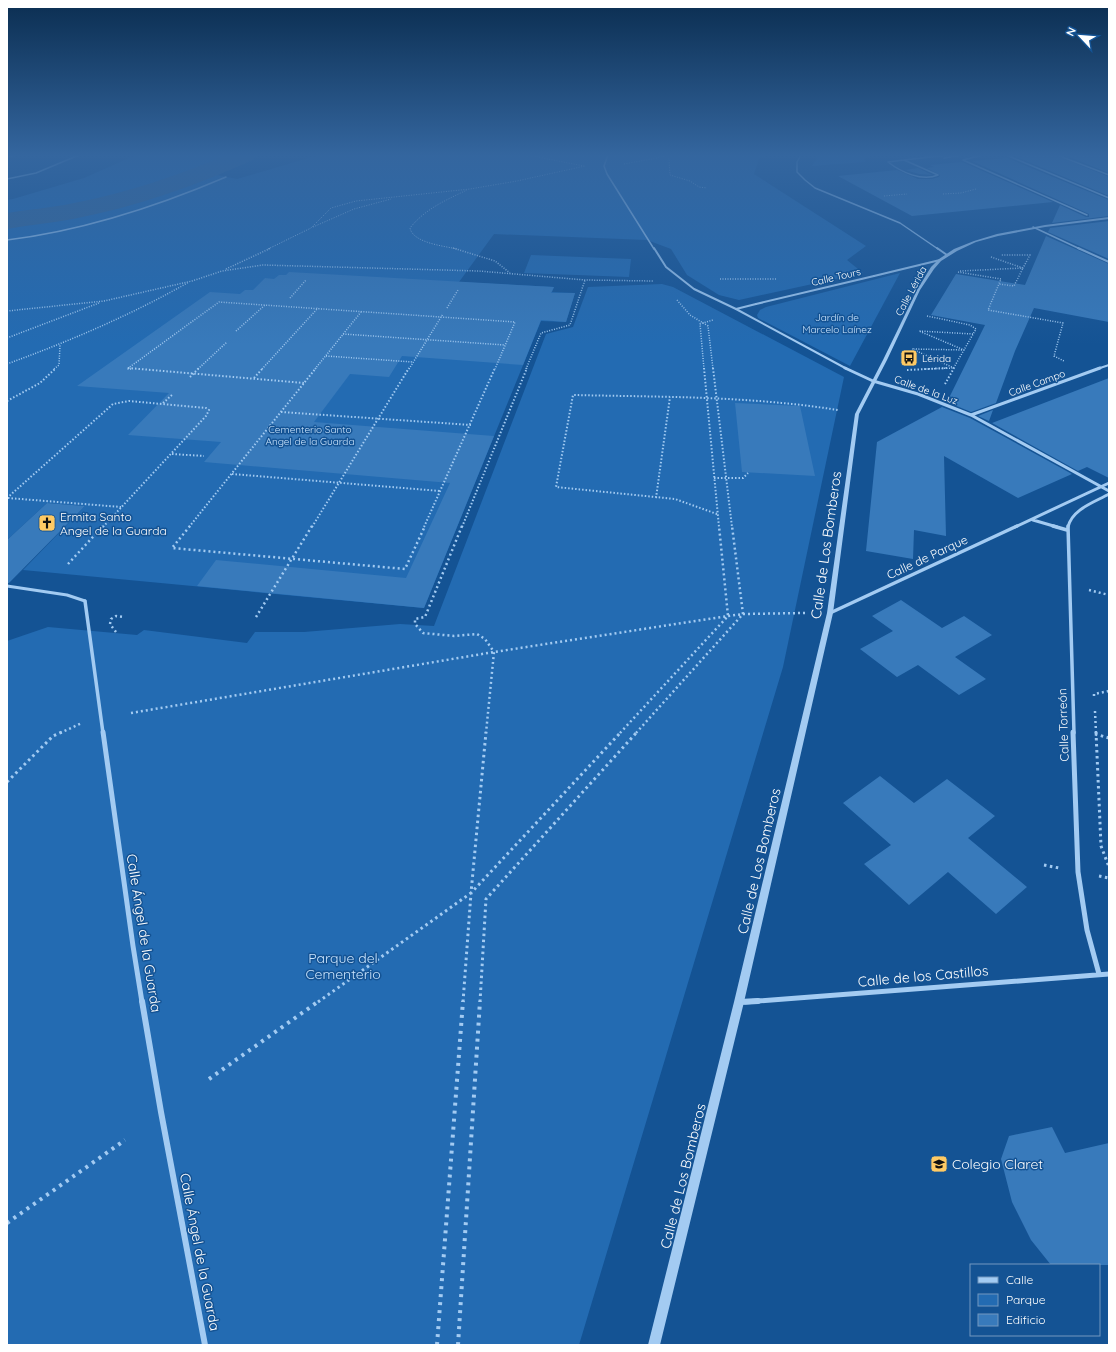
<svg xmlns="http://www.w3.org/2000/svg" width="1116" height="1352" font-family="Quicksand,sans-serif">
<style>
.green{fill:#236bb2}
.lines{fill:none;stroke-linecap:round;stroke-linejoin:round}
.river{fill:#366594;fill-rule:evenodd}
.building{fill:#387abb}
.path-far5{stroke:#a3cbf2;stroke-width:1;stroke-dasharray:1 1.5;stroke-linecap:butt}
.path-far4{stroke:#a3cbf2;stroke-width:1.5;stroke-dasharray:1 1.5;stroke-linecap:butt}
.path-far3{stroke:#a3cbf2;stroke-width:2;stroke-dasharray:1.5 2;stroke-linecap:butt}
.path-far2{stroke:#a3cbf2;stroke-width:2.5;stroke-dasharray:2 3;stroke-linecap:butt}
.path-far1{stroke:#a3cbf2;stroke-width:3;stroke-dasharray:2.5 3.5;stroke-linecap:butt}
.path{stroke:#a3cbf2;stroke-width:4;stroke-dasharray:3 5;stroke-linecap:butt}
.service{stroke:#a3cbf2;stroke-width:3}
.pedestrian-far1{stroke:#a3cbf2;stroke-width:1.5}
.pedestrian{stroke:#a3cbf2;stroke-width:2}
.minor-far5{stroke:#a3cbf2;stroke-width:1.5}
.minor-far4{stroke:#a3cbf2;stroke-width:2}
.minor-far3{stroke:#a3cbf2;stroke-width:3}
.minor-far2{stroke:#a3cbf2;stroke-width:3.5}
.minor-far1{stroke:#a3cbf2;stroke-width:5}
.minor{stroke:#a3cbf2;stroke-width:6}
.tertiary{fill:#a3cbf2;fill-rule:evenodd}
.labels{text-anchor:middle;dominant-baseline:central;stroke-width:3;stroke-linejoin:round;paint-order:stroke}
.far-street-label{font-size:10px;fill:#fff;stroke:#145394}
.far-park-label{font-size:10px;fill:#cae4fd;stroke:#145394}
.far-poi-label{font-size:10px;fill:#fff;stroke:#145394;text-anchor:start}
.poi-label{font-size:12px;fill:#fff;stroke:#145394;text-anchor:start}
.street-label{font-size:12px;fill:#fff;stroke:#145394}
.near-street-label{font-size:14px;fill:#fff;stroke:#145394}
.near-park-label{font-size:14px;fill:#cae4fd;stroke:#145394}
.near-poi-label{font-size:14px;fill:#fff;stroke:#145394;text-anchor:start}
</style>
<rect width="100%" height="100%" fill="#145394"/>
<!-- green -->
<path class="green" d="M 136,155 L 257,155 L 217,175 L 237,179 L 319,155 L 763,155 L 759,159 L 754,174 L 866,246 L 847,260 L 863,273 L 739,300 L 719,295 L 687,275 L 671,249 L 647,240 L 494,234 L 459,282 L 554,287 L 552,292 L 575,293 L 566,322 L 541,321 L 424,608 L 23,570 L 85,506 L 47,503 L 7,540 L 7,200 L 13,199 L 84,178 Z
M 819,155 L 880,155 L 871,156 L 864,159 L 865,162 L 812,166 Z
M 531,255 L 631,259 L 629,277 L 524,273 Z
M 900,273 L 850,366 L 758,318 L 757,315 L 760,310 L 766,307 Z
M 662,284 L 673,287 L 844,377 L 783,667 L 579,1345 L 7,1345 L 7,641 L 48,627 L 137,635 L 144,630 L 247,643 L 255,632 L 304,632 L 400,624 L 434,626 L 546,334 L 573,327 L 588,287 Z"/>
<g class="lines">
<!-- river -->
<path class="river" d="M 226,155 L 256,155 L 253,160 C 195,186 135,207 73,219 C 51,223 29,225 7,229 L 7,213 C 29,209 52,208 74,203 C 126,193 177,176 226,155 Z"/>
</g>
<!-- building -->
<path class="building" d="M 1034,155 L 1055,155 L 1109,177 L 1109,196 L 1017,157 Z
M 1065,155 L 1109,155 L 1109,173 Z
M 1007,158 L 1109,200 L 1109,216 L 1052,223 L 1060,205 L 1086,217 L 1089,217 L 1089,214 L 972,161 Z
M 962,162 L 1053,202 L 912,216 L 838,176 L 897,170 L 918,179 L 932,179 L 939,177 L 940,175 L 927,168 L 934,167 L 930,165 Z
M 918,168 L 932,175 L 919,174 L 905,170 Z
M 1109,221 L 1109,259 L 1048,232 L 1050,228 Z
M 1046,236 L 1109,264 L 1109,322 L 1034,308 L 1015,351 L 996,403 L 971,412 L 947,402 L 985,325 L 931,315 L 956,274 L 1025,285 Z
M 289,272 L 554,287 L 551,293 L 575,293 L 566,322 L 541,320 L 523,365 L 402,356 L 389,377 L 350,374 L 314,422 L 494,436 L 424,608 L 197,586 L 216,560 L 406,578 L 450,483 L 204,462 L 221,442 L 128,435 L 169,393 L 77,386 L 210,292 L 240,294 L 245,290 L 253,290 L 265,278 L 274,279 L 279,275 L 286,275 Z
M 1109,378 L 1109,478 L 1087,467 L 1078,471 L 992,423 Z
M 735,403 L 800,406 L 815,476 L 742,472 Z
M 942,407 L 970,418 L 1072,474 L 1018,498 L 944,456 L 946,536 L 914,530 L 913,559 L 866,551 L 877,442 Z
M 993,410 L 989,421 L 978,416 Z
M 47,503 L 85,506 L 9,583 L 7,583 L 7,540 Z
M 901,600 L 942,628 L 964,616 L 992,635 L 955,657 L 986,679 L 959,695 L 918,665 L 897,677 L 860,649 L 893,631 L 872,616 Z
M 880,776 L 914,803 L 947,779 L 995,816 L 968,838 L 1027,887 L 996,914 L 948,872 L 909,905 L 864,864 L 891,845 L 843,803 Z
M 1052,1127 L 1065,1153 L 1109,1143 L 1109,1265 L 1051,1265 L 1031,1240 L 1012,1202 L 1001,1159 L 1009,1136 Z"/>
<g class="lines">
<!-- path-far5 -->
<path class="path-far5" d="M 527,155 L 584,166
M 666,156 L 669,159 L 670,175 L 690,181 L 699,187 L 707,188
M 624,164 L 673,155
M 943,194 L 961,193 L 976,189
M 884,196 L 907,194
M 313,227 L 354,209 L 391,199
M 268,249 L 311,228 L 331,208 L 356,201 L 470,189 L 517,181 L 585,166
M 457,249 C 444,246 413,243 410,228 C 425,209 446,200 467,190"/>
<!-- path-far4 -->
<path class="path-far4" d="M 453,248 L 495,261 L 510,273
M 991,257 L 1023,268 L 1014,286 L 999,284
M 226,269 L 271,248
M 960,271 L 1023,268 L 1030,255 L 1001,255
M 958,272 L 1001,279 L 988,310 L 1063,323 L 1054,356 L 1064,361
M 720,279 L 777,279
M 290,298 L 306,280
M 677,300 L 690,315 L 708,326 L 713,369
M 447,308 L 458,290
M 7,311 L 104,301 L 192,281 L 222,271 L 263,265 L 479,271 L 585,280 L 653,281
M 927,316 L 970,325 L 976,329 L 953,369
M 236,331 L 265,305
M 343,334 L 505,345
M 7,338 L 99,303
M 326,356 L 413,362
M 7,364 C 70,341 131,315 189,282
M 54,369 L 59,365 L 60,345
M 131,369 L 127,369 L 219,302 L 515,322 L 495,369
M 198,369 L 227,342
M 262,369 L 318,308
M 315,369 L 361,312
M 409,369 L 443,314
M 526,369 L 541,333 L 570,325 L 585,280
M 704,369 L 700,324 L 713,320
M 924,369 L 954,368 L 912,349 L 964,350 L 919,331 L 973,334"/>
<!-- path-far3 -->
<path class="path-far3" d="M 128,368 L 304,383
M 704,368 L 719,527
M 713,368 L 732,527
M 907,370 L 947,368
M 190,377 L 199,368
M 254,378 L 263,368
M 945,384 L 954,368
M 7,401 L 40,383 L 56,368
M 281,412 L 471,425
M 172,454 L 204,456
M 232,474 L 440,491
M 714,478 L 743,478 L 748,473
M 7,498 L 113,404 L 129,401 L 162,404 L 173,394
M 8,498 L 121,507
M 656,498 L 670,397
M 717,514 L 675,499 L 556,487 L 573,395 C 661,397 750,396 838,410
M 103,527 L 206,416 L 209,410 L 206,408 L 162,404
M 189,527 L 316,368
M 312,527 L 409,368
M 424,527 L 495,368
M 462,527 L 527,368"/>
<!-- path-far2 -->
<path class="path-far2" d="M 190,526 L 172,548 L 405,569 L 425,526
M 462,526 L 425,617 L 415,619 L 415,624 L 423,633 L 454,636 L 477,634 L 485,639 L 494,652 L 486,733
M 68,564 L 103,526
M 1089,590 L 1109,595
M 256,617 L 312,526
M 116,632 L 110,624 L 111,619 L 116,616 L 123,617
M 1094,696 L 1094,694 L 1109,691
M 1095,711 L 1096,733
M 131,713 L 494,652 L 728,616 L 743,614 L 805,613
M 60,733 L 82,723
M 620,733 L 728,616 L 719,526
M 636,733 L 743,614 L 732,526"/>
<!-- path-far1 -->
<path class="path-far1" d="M 1096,732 L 1101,846 L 1109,867
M 1095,734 L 1109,738
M 7,782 L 53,736 L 62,732
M 1044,865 L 1059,868
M 1099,876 L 1109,878
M 318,1002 L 471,893 L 486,732
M 463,1002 L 471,893 L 621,732
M 480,1002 L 486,899 L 637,732"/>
<!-- path -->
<path class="path" d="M 209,1079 L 319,1001
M 7,1223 L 125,1140
M 437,1345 L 463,1001
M 458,1345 L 480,1001"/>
<!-- service -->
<path class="service" d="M 7,586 L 67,595 L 85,601"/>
<!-- pedestrian-far1 -->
<path class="pedestrian-far1" d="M 608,155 L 604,166 L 607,174 L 654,249
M 983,155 L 963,160 L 1087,215
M 1006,155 L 1109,198
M 1057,155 L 1109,175
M 1033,227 L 1080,249"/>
<!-- pedestrian -->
<path class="pedestrian" d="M 654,248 L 666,267 L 694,289 L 736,309
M 1078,248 L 1109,262
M 756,304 L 874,276"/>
<!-- minor-far5 -->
<path class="minor-far5" d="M 801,155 L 797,162 L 797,172 L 805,180 L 815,188 L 900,223 L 938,249
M 7,156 L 18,155
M 944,158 L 962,155
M 904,160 L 938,175 C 922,182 901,172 888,162 Z
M 904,160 L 947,155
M 7,179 L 36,173 L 79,155
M 7,240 C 81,231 158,206 226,177"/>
<!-- minor-far4 -->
<path class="minor-far4" d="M 937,248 L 947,255
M 874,276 L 940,260
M 736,309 L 847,369
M 736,309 L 756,304
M 1097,369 L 1109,365"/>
<!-- minor-far3 -->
<path class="minor-far3" d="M 845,368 L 873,381 L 918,394 L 971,415 L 1109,491
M 971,415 L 1100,368
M 1033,520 L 1057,527
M 1015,527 L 1109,483
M 1068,527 C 1072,509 1095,502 1109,494"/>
<!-- minor-far2 -->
<path class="minor-far2" d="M 1053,526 L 1067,530
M 1068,526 L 1074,733
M 85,601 L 103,733
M 830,613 L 1017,526"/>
<!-- minor-far1 -->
<path class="minor-far1" d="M 103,732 L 133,946 L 142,1002
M 1073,732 L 1078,872 L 1087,930 L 1099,974
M 745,1002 L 1109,974"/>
<!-- minor -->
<path class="minor" d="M 142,1001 L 161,1112 L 205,1345
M 740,1002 L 758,1001"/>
<!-- tertiary -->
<path class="tertiary" d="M 1109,217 L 1109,219 L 1045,227 L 998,236 L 976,242 L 957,251 L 941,261 L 934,269 L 920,290 L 887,360 L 859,414 L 833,613 L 744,1002 L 660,1345 L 648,1345 L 734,1002 L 827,613 L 855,414 L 883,360 L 917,290 L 931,267 L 939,259 L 954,249 L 974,241 L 997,234 L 1045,225 Z"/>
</g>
<!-- sky -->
<linearGradient id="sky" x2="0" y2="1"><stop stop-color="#0b2e51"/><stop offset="0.45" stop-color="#34669f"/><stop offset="1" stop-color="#34669f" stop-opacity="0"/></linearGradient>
<rect width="1116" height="345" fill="url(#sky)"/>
<!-- icons -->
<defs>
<g id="bus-square" transform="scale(0.9)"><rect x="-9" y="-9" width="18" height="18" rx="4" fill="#ffca64" stroke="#145394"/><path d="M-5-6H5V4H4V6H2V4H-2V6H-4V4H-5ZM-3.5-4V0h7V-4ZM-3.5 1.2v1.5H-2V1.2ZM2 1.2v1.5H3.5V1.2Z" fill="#111"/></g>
<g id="church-square" transform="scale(0.9)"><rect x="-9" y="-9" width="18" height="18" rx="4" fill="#ffca64" stroke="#145394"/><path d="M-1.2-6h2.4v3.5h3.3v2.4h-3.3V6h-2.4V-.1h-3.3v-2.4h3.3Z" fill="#111"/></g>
<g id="school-square" transform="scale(0.9)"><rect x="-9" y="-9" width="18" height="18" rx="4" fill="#ffca64" stroke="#145394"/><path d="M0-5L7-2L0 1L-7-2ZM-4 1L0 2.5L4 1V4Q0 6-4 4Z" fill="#111"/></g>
</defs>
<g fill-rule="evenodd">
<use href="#bus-square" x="909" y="358"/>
<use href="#church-square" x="47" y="523"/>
<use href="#school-square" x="939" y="1164"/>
</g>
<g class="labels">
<!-- far-street labels -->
<g class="far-street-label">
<text transform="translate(836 277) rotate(-13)">Calle Tours</text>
<text transform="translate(911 291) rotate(-62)">Calle Lérida</text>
<text transform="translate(1037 383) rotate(-20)">Calle Campo</text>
<text transform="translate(926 390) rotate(20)">Calle de la Luz</text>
</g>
<!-- far-park labels -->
<g class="far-park-label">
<text x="837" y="317">Jardín de<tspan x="837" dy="12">Marcelo Laínez</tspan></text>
<text x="310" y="429">Cementerio Santo<tspan x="310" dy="12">Angel de la Guarda</tspan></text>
</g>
<!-- far-poi labels -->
<g class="far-poi-label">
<text x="922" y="358">Lérida</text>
</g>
<!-- poi labels -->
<g class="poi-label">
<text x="60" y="516">Ermita Santo<tspan x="60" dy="14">Angel de la Guarda</tspan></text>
</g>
<!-- street labels -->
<g class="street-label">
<text transform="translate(927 557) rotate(-25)">Calle de Parque</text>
<text transform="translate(1063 725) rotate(-92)">Calle Torreón</text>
</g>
<!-- near-street labels -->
<g class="near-street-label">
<text transform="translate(826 545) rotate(-82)">Calle de Los Bomberos</text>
<text transform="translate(759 861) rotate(-77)">Calle de Los Bomberos</text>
<text transform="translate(144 933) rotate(81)">Calle Ángel de la Guarda</text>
<text transform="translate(923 976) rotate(-5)">Calle de los Castillos</text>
<text transform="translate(683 1176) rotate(-76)">Calle de Los Bomberos</text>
<text transform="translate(200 1252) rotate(79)">Calle Ángel de la Guarda</text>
</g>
<!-- near-park labels -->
<g class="near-park-label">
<text x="343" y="958">Parque del<tspan x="343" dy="16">Cementerio</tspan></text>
</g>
<!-- near-poi labels -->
<g class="near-poi-label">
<text x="952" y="1164">Colegio Claret</text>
</g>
</g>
<!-- border -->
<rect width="1116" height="1352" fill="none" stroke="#ffffff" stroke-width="16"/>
<!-- legend -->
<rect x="970" y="1264" width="130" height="72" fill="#145394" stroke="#7298bf"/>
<rect x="978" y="1277" width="20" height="6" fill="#a3cbf2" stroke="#7298bf"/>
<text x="1006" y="1284" font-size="12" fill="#ffffff">Calle</text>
<rect x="978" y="1294" width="20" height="12" fill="#236bb2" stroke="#7298bf"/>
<text x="1006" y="1304" font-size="12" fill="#ffffff">Parque</text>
<rect x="978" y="1314" width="20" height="12" fill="#387abb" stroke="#7298bf"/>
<text x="1006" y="1324" font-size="12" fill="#ffffff">Edificio</text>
<!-- north arrow -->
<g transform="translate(1080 36) rotate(296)" stroke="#145394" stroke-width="3" paint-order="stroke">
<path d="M0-3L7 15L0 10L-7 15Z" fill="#ffffff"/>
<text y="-6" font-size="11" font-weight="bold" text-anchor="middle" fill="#ffffff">N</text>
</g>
</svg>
